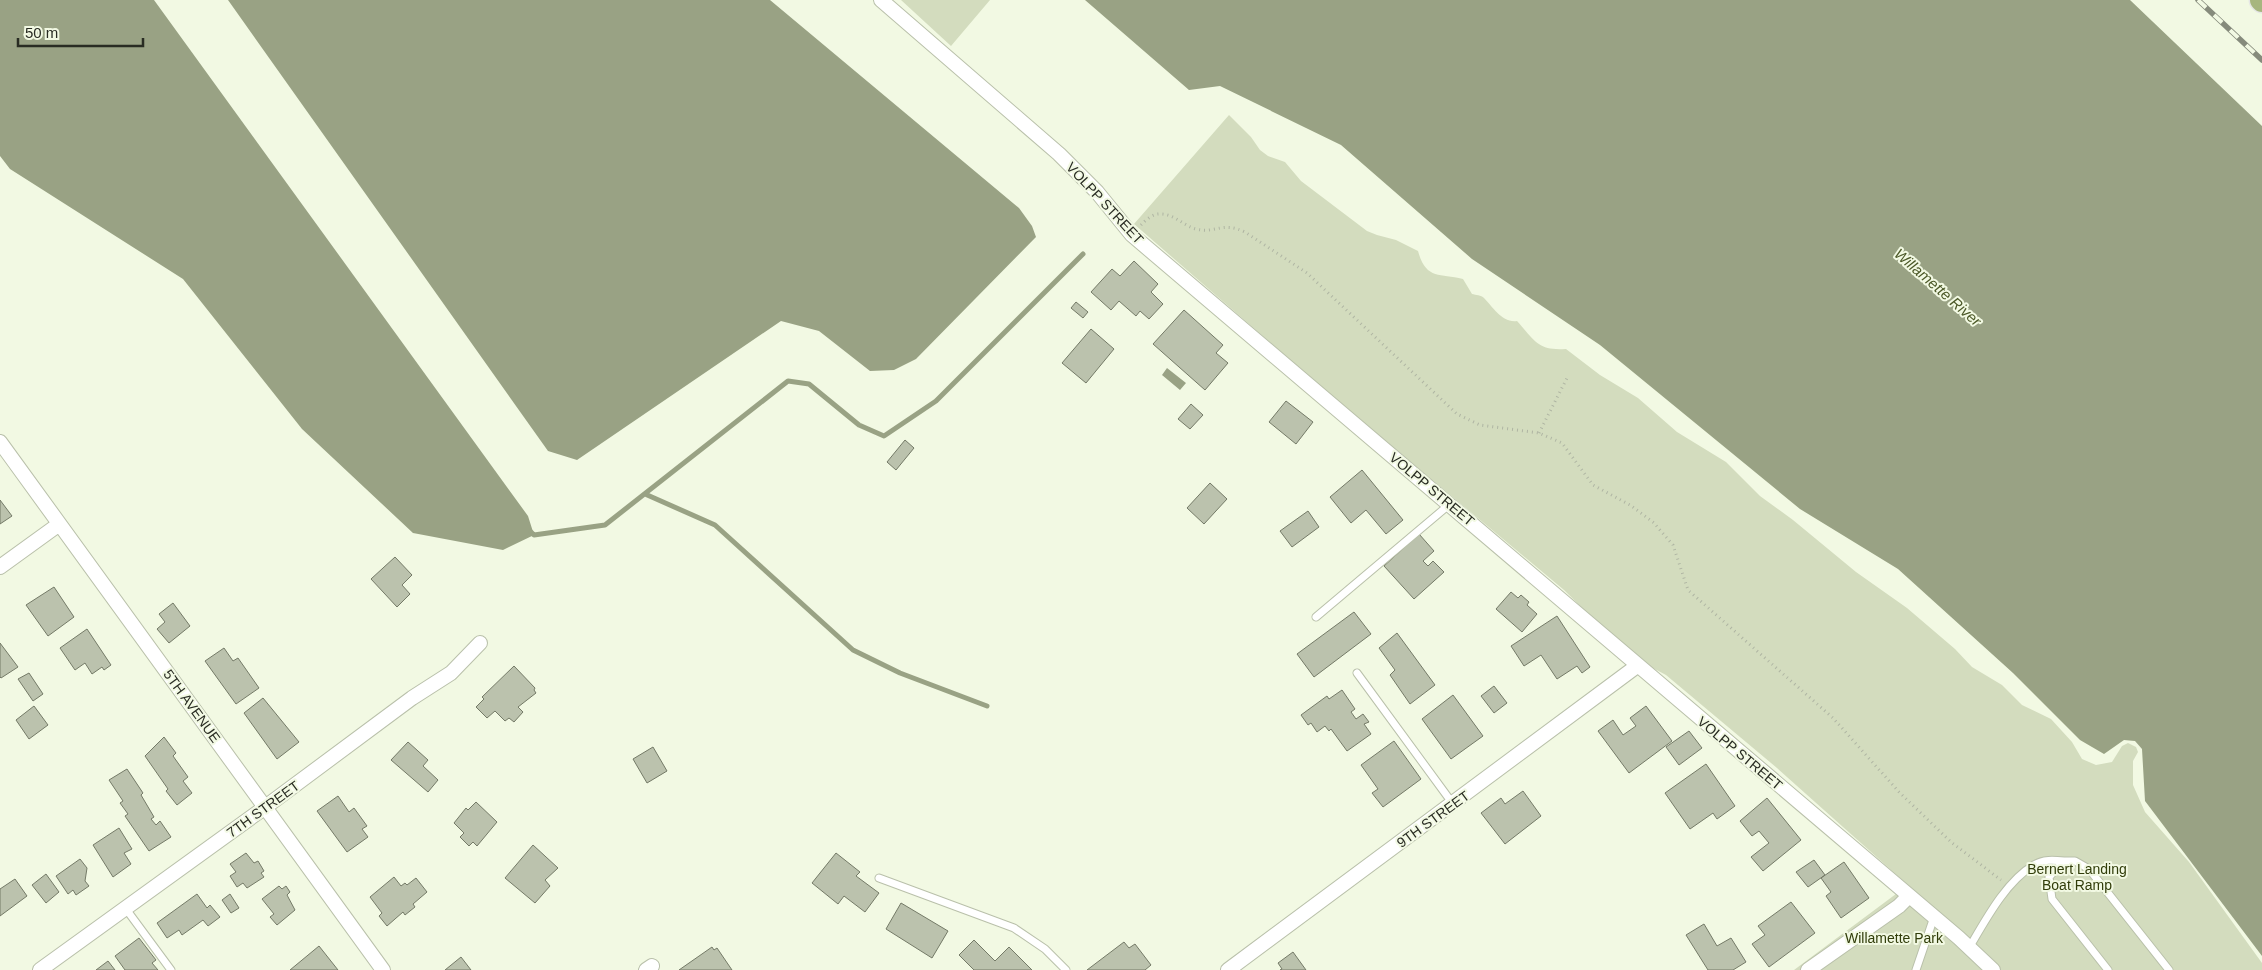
<svg xmlns="http://www.w3.org/2000/svg" width="2262" height="970" font-family="Arial,sans-serif">
<style>
.green{fill:#d3dcbe}
.water{fill:#99a284}
.lines{fill:none;stroke-linecap:round;stroke-linejoin:round}
.stream{stroke:#99a284;stroke-width:5}
.building{fill:#bbc2ad;stroke:#747a67}
.service-casing{stroke:#b9c0aa;stroke-width:9}
.minor-casing{stroke:#b9c0aa;stroke-width:16}
.trunk-casing{stroke:#e5e6e5;stroke-width:25}
.path{stroke:#afb5a3;stroke-width:3;stroke-dasharray:1 4;stroke-linecap:butt}
.service{stroke:#fff;stroke-width:7}
.minor{stroke:#fff;stroke-width:14}
.trunk{stroke:#a7b67f;stroke-width:22}
.rail-casing{stroke:#868b7c;stroke-width:5.5}
.rail{stroke:#f2f9e3;stroke-width:4;stroke-dasharray:11;stroke-linecap:butt}
.labels{text-anchor:middle;dominant-baseline:central;stroke-width:4;stroke-linejoin:round;paint-order:stroke}
.street-label{font-size:14px;fill:#292c23;stroke:#f2f9e3}
.park-label{font-size:14px;fill:#313d0a;stroke:#f2f9e3}
.water-label{font-size:15px;font-style:italic;fill:#4b5827;stroke:#f2f9e3}
</style>
<rect width="100%" height="100%" fill="#f2f9e3"/>
<!-- green -->
<path class="green" d="M 901,0 L 990,0 L 951,46 Z
M 1229,115 L 1251,137 L 1260,150 L 1268,156 L 1285,162 L 1301,181 L 1367,231 L 1377,235 L 1396,240 L 1418,251 C 1426,280 1439,273 1463,279 L 1472,294 C 1476,295 1481,295 1484,298 C 1493,307 1502,323 1517,321 C 1535,341 1538,351 1566,349 L 1600,375 L 1638,398 L 1677,432 L 1726,462 L 1760,496 L 1793,520 L 1856,572 L 1907,608 L 1955,649 L 1972,667 L 2002,685 L 2022,705 L 2051,719 L 2072,742 L 2082,759 L 2096,765 L 2112,762 L 2122,746 L 2128,743 L 2136,747 L 2138,752 L 2133,761 L 2133,785 L 2145,812 L 2189,862 L 2262,963 L 2262,970 L 1794,970 L 1908,885 L 1777,768 L 1666,675 L 1632,657 L 1564,590 L 1327,392 L 1134,224 Z"/>
<!-- water -->
<path class="water" d="M 0,0 L 154,0 L 528,516 L 534,535 L 503,550 L 413,533 L 302,429 L 183,279 L 10,169 L 0,156 Z
M 228,0 L 770,0 L 1019,208 L 1032,226 L 1036,237 L 916,359 L 894,370 L 870,371 L 819,331 L 781,321 L 577,460 L 548,451 Z
M 1085,0 L 2130,0 L 2262,126 L 2262,956 L 2145,801 L 2142,749 L 2135,741 L 2124,740 L 2104,754 L 2080,740 L 2013,673 L 1898,569 L 1800,509 L 1600,345 L 1472,259 L 1341,145 L 1220,86 L 1189,90 Z
M 1167,368 L 1186,383 L 1180,390 L 1162,375 Z"/>
<g class="lines">
<!-- stream -->
<path class="stream" d="M 645,494 L 715,525 L 853,650 L 900,673 L 987,706
M 531,532 L 534,535 L 605,525 L 788,381 L 809,384 L 859,425 L 884,436 L 936,401 L 1083,254"/>
</g>
<!-- building -->
<path class="building" d="M 1134,261 L 1158,284 L 1151,292 L 1163,304 L 1149,319 L 1140,311 L 1136,316 L 1119,301 L 1111,310 L 1091,292 L 1112,269 L 1120,276 Z
M 1076,302 L 1088,312 L 1083,318 L 1071,308 Z
M 1184,310 L 1223,345 L 1216,353 L 1228,363 L 1205,390 L 1153,344 Z
M 1091,329 L 1114,349 L 1086,383 L 1062,363 Z
M 1286,401 L 1313,422 L 1296,444 L 1269,422 Z
M 1191,404 L 1203,415 L 1190,429 L 1178,419 Z
M 905,440 L 914,448 L 896,470 L 887,462 Z
M 1362,470 L 1403,520 L 1386,534 L 1366,510 L 1351,523 L 1330,497 Z
M 1210,483 L 1227,499 L 1204,524 L 1187,508 Z
M 0,500 L 12,516 L 0,524 Z
M 1308,511 L 1319,527 L 1292,547 L 1280,531 Z
M 1419,534 L 1434,551 L 1423,561 L 1428,566 L 1433,561 L 1444,572 L 1414,599 L 1384,566 Z
M 395,557 L 412,575 L 402,585 L 410,594 L 397,607 L 371,579 Z
M 54,587 L 74,617 L 48,636 L 26,605 Z
M 1511,592 L 1518,598 L 1521,595 L 1529,602 L 1527,605 L 1537,614 L 1522,632 L 1496,609 Z
M 173,603 L 190,626 L 169,643 L 157,629 L 165,622 L 159,614 Z
M 1354,612 L 1371,634 L 1314,677 L 1297,654 Z
M 1557,616 L 1590,667 L 1582,673 L 1577,666 L 1557,679 L 1541,655 L 1524,666 L 1511,646 Z
M 87,629 L 111,665 L 104,670 L 102,667 L 92,674 L 85,663 L 75,670 L 60,648 Z
M 1397,633 L 1435,685 L 1410,704 L 1390,675 L 1395,670 L 1379,648 Z
M 0,643 L 18,667 L 1,678 L 0,677 Z
M 224,648 L 233,661 L 238,658 L 259,688 L 236,704 L 205,661 Z
M 514,666 L 535,688 L 534,690 L 536,693 L 518,707 L 523,712 L 514,722 L 509,718 L 505,721 L 495,711 L 487,718 L 476,707 L 484,699 L 482,697 Z
M 29,673 L 43,694 L 33,701 L 18,679 Z
M 1494,686 L 1507,703 L 1494,713 L 1481,696 Z
M 1342,690 L 1355,709 L 1351,712 L 1356,719 L 1363,714 L 1369,722 L 1364,724 L 1371,734 L 1347,751 L 1331,729 L 1329,731 L 1325,726 L 1317,732 L 1311,723 L 1308,725 L 1301,715 L 1327,696 L 1329,699 Z
M 1453,695 L 1483,736 L 1451,759 L 1422,719 Z
M 263,698 L 299,742 L 277,759 L 244,713 Z
M 34,706 L 48,725 L 29,739 L 16,720 Z
M 1646,706 L 1672,741 L 1629,773 L 1598,731 L 1613,720 L 1623,735 L 1636,726 L 1630,718 Z
M 1689,731 L 1702,748 L 1679,765 L 1666,747 Z
M 164,737 L 176,753 L 173,756 L 188,777 L 183,781 L 192,793 L 177,805 L 166,791 L 168,789 L 145,756 Z
M 1394,741 L 1421,779 L 1383,807 L 1372,793 L 1378,789 L 1361,765 Z
M 408,742 L 428,760 L 423,766 L 438,780 L 428,792 L 391,760 Z
M 653,747 L 667,771 L 647,783 L 633,759 Z
M 1706,764 L 1735,806 L 1717,819 L 1713,813 L 1690,829 L 1665,793 Z
M 127,769 L 143,793 L 141,795 L 154,817 L 151,819 L 156,825 L 160,821 L 171,837 L 149,851 L 125,816 L 128,814 L 120,803 L 123,801 L 109,780 Z
M 1523,791 L 1541,816 L 1505,844 L 1481,813 L 1501,798 L 1505,804 Z
M 338,796 L 349,812 L 354,808 L 367,826 L 362,829 L 368,837 L 347,852 L 317,811 Z
M 1767,798 L 1801,840 L 1763,871 L 1751,857 L 1769,843 L 1759,831 L 1752,836 L 1740,821 Z
M 476,802 L 497,822 L 477,846 L 473,842 L 469,846 L 460,837 L 464,833 L 454,823 L 466,808 L 468,810 Z
M 119,828 L 132,849 L 124,853 L 131,864 L 113,877 L 93,845 Z
M 533,845 L 558,868 L 545,880 L 550,886 L 535,903 L 505,878 Z
M 246,853 L 254,863 L 258,861 L 264,871 L 261,873 L 264,877 L 247,888 L 243,883 L 237,887 L 230,876 L 236,872 L 230,864 Z
M 836,853 L 860,872 L 856,876 L 879,893 L 865,912 L 844,896 L 838,904 L 812,883 Z
M 80,859 L 87,868 L 85,881 L 89,886 L 76,895 L 73,890 L 68,894 L 56,876 Z
M 1814,860 L 1825,875 L 1808,887 L 1796,872 Z
M 1844,862 L 1869,898 L 1841,918 L 1826,896 L 1831,892 L 1821,878 Z
M 46,874 L 59,892 L 46,903 L 32,885 Z
M 394,877 L 401,886 L 405,883 L 407,885 L 416,878 L 427,892 L 413,904 L 415,907 L 405,915 L 403,912 L 387,926 L 379,916 L 382,913 L 370,897 Z
M 15,879 L 27,896 L 0,916 L 0,889 Z
M 279,886 L 282,889 L 286,886 L 290,892 L 287,895 L 295,910 L 277,925 L 270,917 L 274,914 L 262,899 Z
M 197,894 L 207,908 L 210,905 L 220,917 L 208,926 L 203,920 L 182,935 L 179,930 L 167,938 L 157,923 Z
M 230,894 L 239,908 L 231,913 L 222,900 Z
M 1791,902 L 1815,933 L 1769,967 L 1752,944 L 1765,935 L 1758,926 Z
M 901,903 L 948,931 L 932,958 L 886,929 Z
M 1704,924 L 1717,946 L 1731,938 L 1746,962 L 1733,970 L 1708,970 L 1686,935 Z
M 139,938 L 156,960 L 152,963 L 158,970 L 125,970 L 115,956 Z
M 974,940 L 995,961 L 1009,947 L 1032,970 L 974,970 L 959,955 Z
M 1124,942 L 1129,948 L 1135,944 L 1151,965 L 1145,970 L 1087,970 Z
M 319,946 L 338,970 L 290,970 Z
M 712,947 L 714,950 L 717,948 L 732,970 L 679,970 Z
M 1293,952 L 1306,970 L 1280,970 L 1282,969 L 1278,963 Z
M 461,957 L 471,970 L 445,970 Z
M 108,961 L 115,970 L 96,970 Z"/>
<g class="lines">
<!-- service casing -->
<g class="service-casing">
<path id="service" d="M 1316,617 L 1450,504
M 1357,673 L 1453,804
M 879,878 L 1014,928 L 1045,949 L 1066,970
M 126,909 L 171,970
M 1969,948 C 1985,921 2006,881 2034,865 C 2043,859 2054,860 2064,861
M 1916,970 L 1934,917
M 2108,970 L 2052,899 L 2049,877 L 2064,861 L 2075,861 L 2089,869 L 2169,970"/>
</g>
<!-- minor casing -->
<g class="minor-casing">
<path id="minor" d="M 881,0 L 1059,154 L 1097,192 L 1132,235 L 1959,938 L 1993,970
M 0,442 L 383,970
M 0,567 L 58,525
M 40,970 L 264,808 L 412,698 L 451,673 L 480,643
M 646,970 L 652,966
M 1228,970 L 1637,666
M 1808,970 L 1899,906 L 1909,896"/>
</g>
<!-- trunk casing -->
<g class="trunk-casing">
<path id="trunk" d="M 2261,0 L 2262,1"/>
</g>
<!-- path -->
<path class="path" d="M 1141,225 C 1146,220 1153,213 1161,214 C 1174,214 1184,226 1196,229 C 1215,234 1222,221 1245,232 L 1307,273 L 1457,414 L 1480,425 L 1539,433 L 1562,443 L 1593,485 L 1630,505 L 1654,523 L 1673,545 L 1688,590 L 1833,718 L 1899,792 L 1951,842 L 2001,880
M 1539,433 L 1567,378"/>
<!-- service -->
<use href="#service" class="service"/>
<!-- minor -->
<use href="#minor" class="minor"/>
<!-- trunk -->
<use href="#trunk" class="trunk"/>
<!-- rail casing -->
<g class="rail-casing">
<path id="rail" d="M 2198,0 L 2262,60"/>
</g>
<!-- rail -->
<use href="#rail" class="rail"/>
</g>
<g class="labels">
<!-- street labels -->
<g class="street-label">
<text transform="translate(1105 203) rotate(47)">VOLPP STREET</text>
<text transform="translate(1432 489) rotate(40)">VOLPP STREET</text>
<text transform="translate(192 706) rotate(54)">5TH AVENUE</text>
<text transform="translate(1740 753) rotate(40)">VOLPP STREET</text>
<text transform="translate(263 809) rotate(-36)">7TH STREET</text>
<text transform="translate(1433 819) rotate(-36)">9TH STREET</text>
</g>
<!-- park labels -->
<g class="park-label">
<text x="2077" y="869">Bernert Landing<tspan x="2077" dy="16">Boat Ramp</tspan></text>
<text x="1894" y="938">Willamette Park</text>
</g>
<!-- water labels -->
<g class="water-label">
<text transform="translate(1938 287) rotate(41)">Willamette River</text>
</g>
</g>
<!-- scale -->
<path d="M18 38v8h125v-8" fill="none" stroke="#292c23" stroke-width="2.5"/>
<text x="25" y="38" font-size="15" fill="#292c23" stroke="#f2f9e3" stroke-width="4" paint-order="stroke">50 m</text>
</svg>
